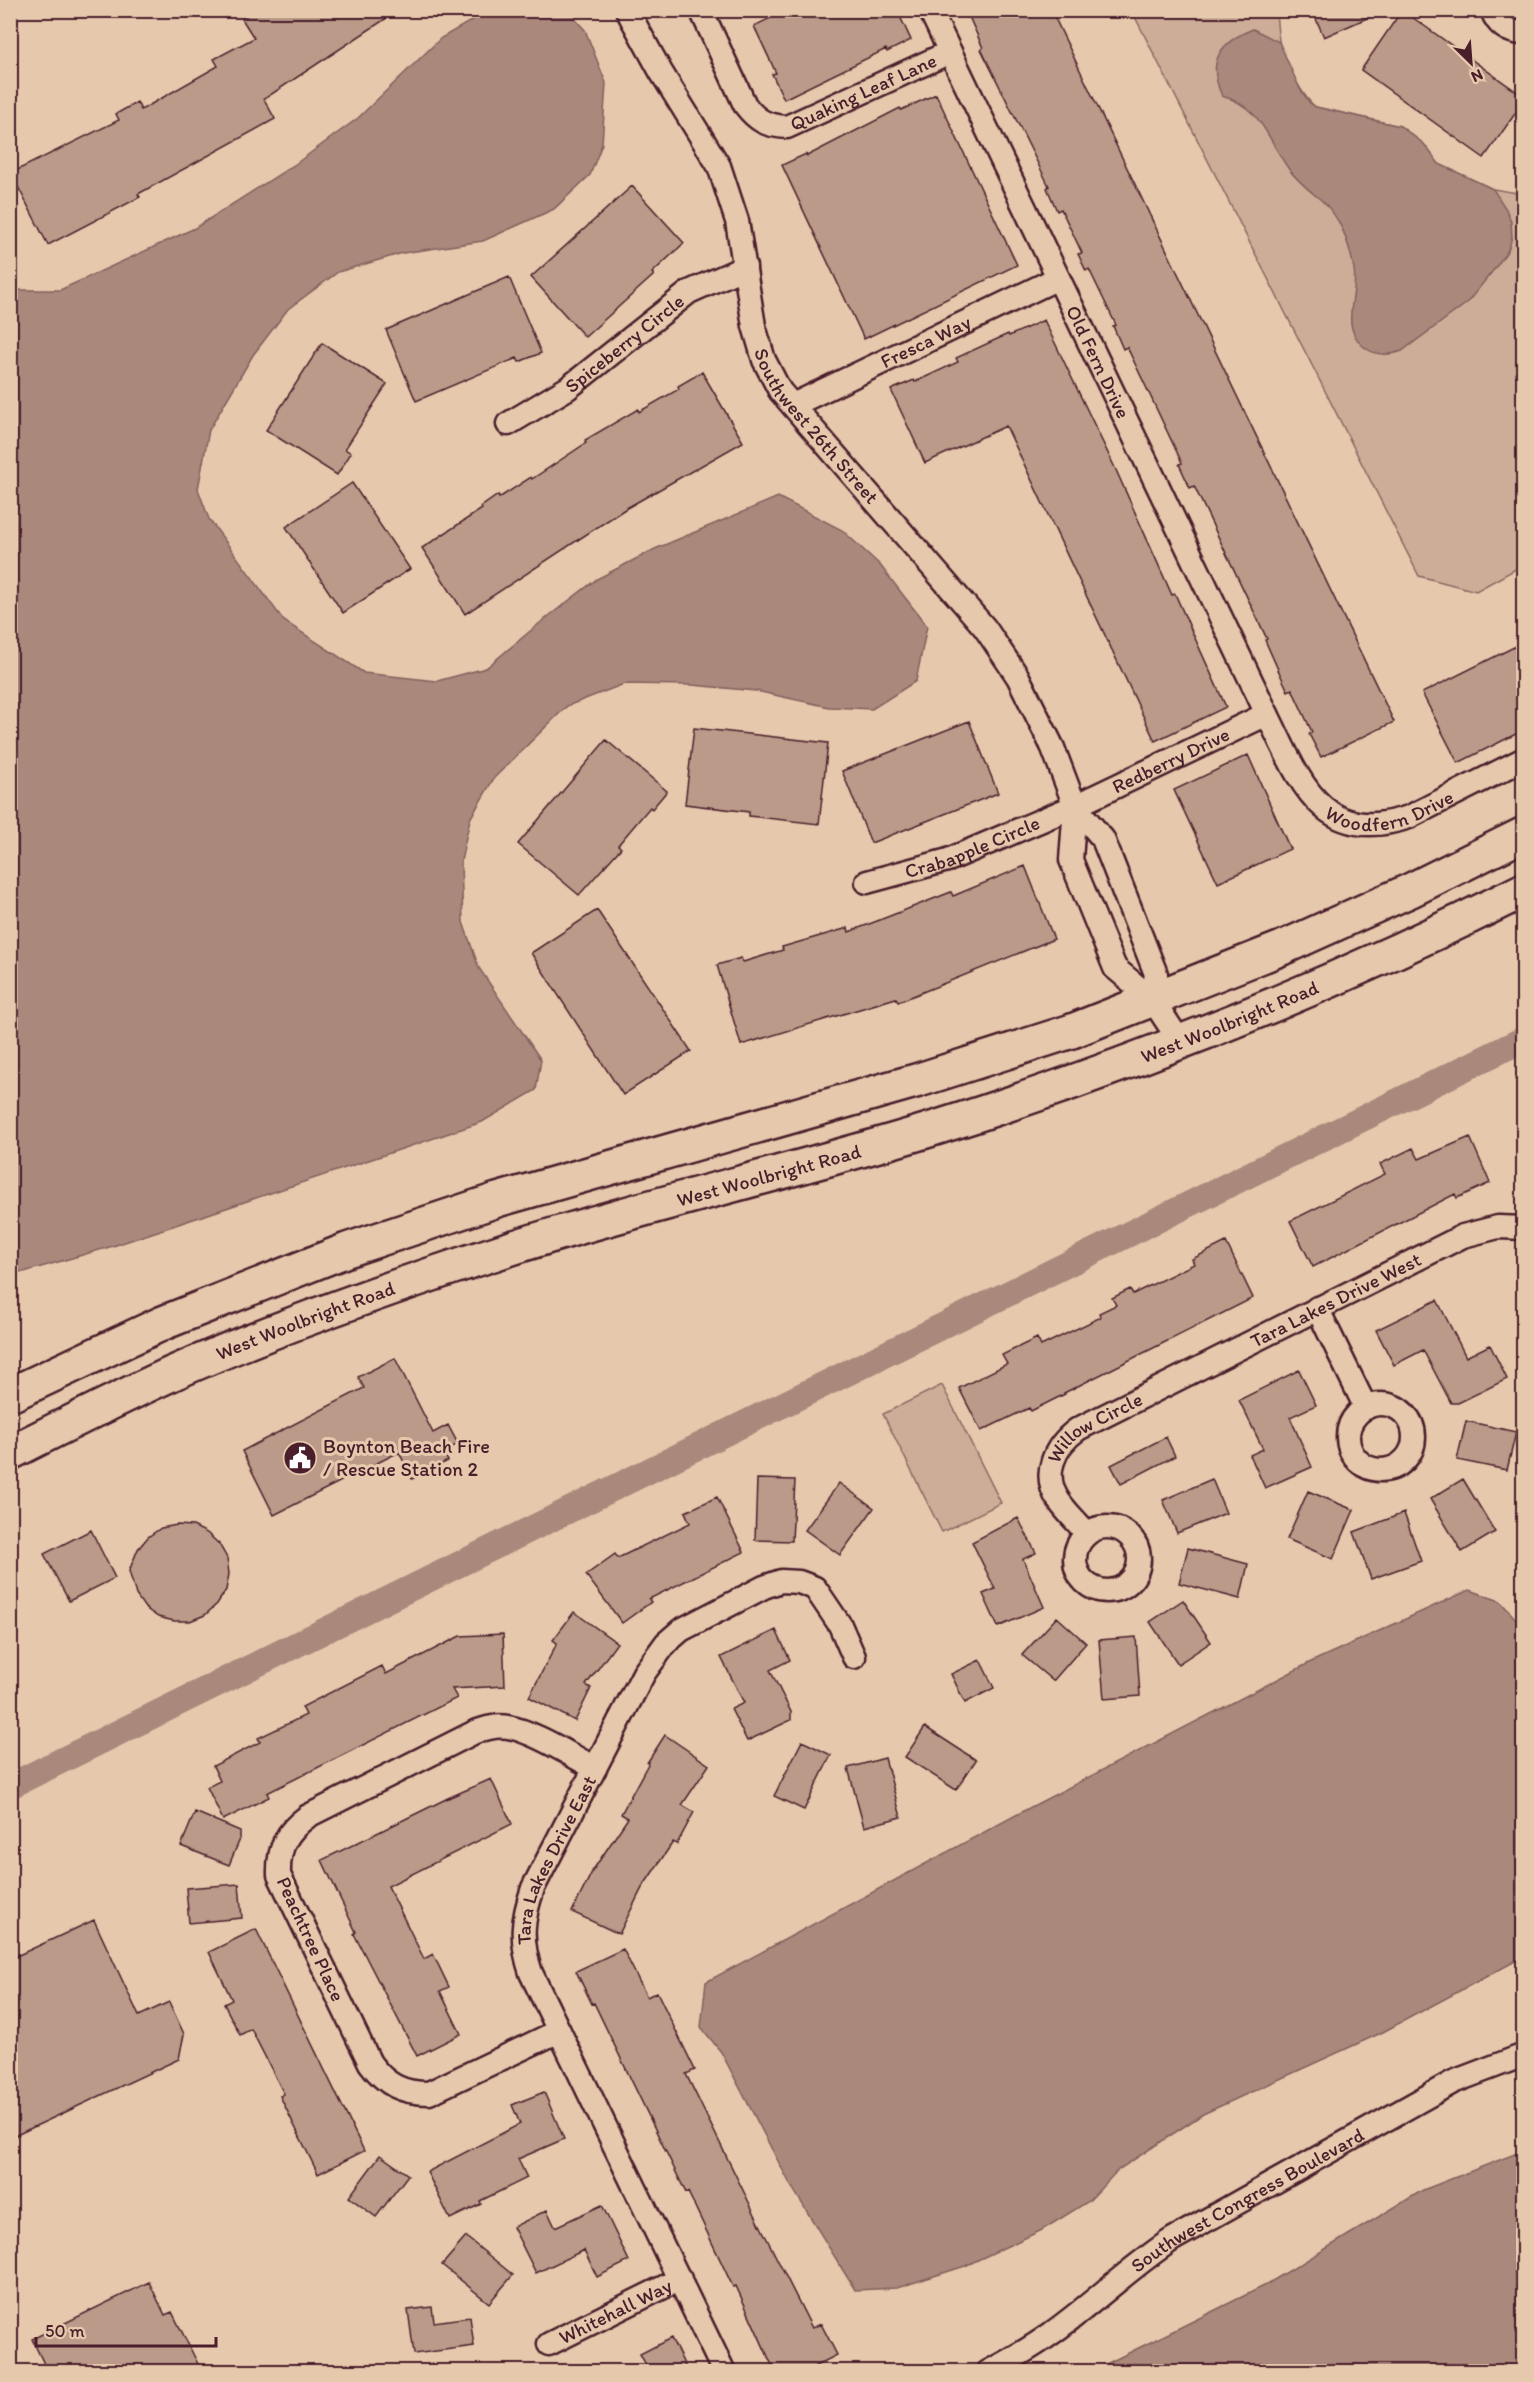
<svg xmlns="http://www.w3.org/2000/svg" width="1534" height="2382" font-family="Itim,sans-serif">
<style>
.green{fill:#cdad98;stroke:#8c6662;stroke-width:1.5}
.water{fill:#aa887c;stroke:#845e5c;stroke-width:1.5}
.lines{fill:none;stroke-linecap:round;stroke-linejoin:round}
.canal{stroke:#aa887c;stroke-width:26}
.building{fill:#bb9a89;stroke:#4a1f2b;stroke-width:1.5}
.minor-casing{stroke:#4a1f2b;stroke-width:27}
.secondary-casing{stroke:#4a1f2b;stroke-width:38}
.minor{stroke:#e6c9ad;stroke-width:22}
.secondary{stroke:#e6c9ad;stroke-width:33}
.labels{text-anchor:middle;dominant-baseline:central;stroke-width:6;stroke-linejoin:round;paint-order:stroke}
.street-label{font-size:20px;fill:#4a1f2b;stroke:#e6c9ad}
.poi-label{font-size:20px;fill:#4a1f2b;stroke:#e6c9ad;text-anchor:start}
</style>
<rect width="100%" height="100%" fill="#e6c9ad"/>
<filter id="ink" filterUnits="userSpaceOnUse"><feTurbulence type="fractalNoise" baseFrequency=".0167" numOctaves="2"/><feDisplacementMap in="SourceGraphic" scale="12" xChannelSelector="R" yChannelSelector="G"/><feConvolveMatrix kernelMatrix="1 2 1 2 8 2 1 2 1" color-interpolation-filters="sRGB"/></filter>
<g filter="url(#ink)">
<!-- green -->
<path class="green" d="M 1132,11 L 1276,11 C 1277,20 1277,30 1279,40 C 1281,55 1303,99 1316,107 L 1400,126 L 1424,144 L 1439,164 L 1493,189 L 1523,194 L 1523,565 L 1476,591 L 1419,576 Z
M 942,1385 L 1001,1503 L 942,1532 L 883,1414 Z"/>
<!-- water -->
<path class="water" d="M 490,10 L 568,11 L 585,30 L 606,83 L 602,144 L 590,175 L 554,209 L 483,241 L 403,253 L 338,272 L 288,309 L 253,355 L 209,430 L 198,489 L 209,519 L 284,621 L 364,673 L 437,681 L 486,668 L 541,622 L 597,579 L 655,549 L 778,497 L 842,530 L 880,565 L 927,626 L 916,681 L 872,709 L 829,707 L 756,691 L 692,685 L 624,684 L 567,706 L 494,778 L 470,819 L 461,861 L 463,922 L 479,968 L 541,1060 L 536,1090 L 482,1122 L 113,1246 L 24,1272 L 11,1271 L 11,290 L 60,290 L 195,228 L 294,165 L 358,118 L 441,38 Z
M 1253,29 L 1279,42 L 1300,89 L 1310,103 L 1316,107 L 1400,126 L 1424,144 L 1439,164 L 1493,189 L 1506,209 L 1511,222 L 1512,237 L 1508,250 L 1496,267 L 1467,303 L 1402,351 C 1383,358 1365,354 1355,336 C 1344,317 1358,293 1354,269 C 1349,243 1341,217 1321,200 C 1309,190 1297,181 1288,168 C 1267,138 1262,107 1222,96 C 1206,61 1220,42 1253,29 Z
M 1469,1590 L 1500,1601 L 1523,1627 L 1523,1957 L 1381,2033 L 1203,2114 L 1118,2170 L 1089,2201 L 1042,2230 L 965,2266 L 897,2288 L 855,2290 L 790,2184 L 721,2052 L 701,2027 L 706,1982 L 1029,1808 L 1313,1661 Z
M 1517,2153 L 1524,2158 L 1523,2371 L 1092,2371 L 1264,2286 L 1423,2190 Z"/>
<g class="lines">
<!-- canal -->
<path class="canal" d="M 10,1786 L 1524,1039"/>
</g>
<!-- building -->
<path class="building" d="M 255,10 L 399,10 L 264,99 L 275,119 L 138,194 L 140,197 L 48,245 L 11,173 L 119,120 L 116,114 L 137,102 L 141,110 L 218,66 L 214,59 L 254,38 L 242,19 Z
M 787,10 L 897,10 L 911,40 L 887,52 L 886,49 L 784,99 L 772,74 L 776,73 L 754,26 Z
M 966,10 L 1051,10 L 1394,722 L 1321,757 L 1309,734 L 1312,732 L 1292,689 L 1288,691 L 1280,674 L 1265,640 L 1267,639 L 1194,486 L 1190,488 L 1179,464 L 1182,463 L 1148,391 L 1127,347 L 1123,349 L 1113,326 L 1116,325 L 1089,269 L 1086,271 L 1078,254 L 1082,253 L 1061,209 L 1057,211 L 1047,188 L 1049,186 L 981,49 L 983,48 Z
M 1312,10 L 1385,10 L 1324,37 Z
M 1402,10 L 1524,97 L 1524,101 L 1484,158 L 1361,70 Z
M 936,94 L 1017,265 L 864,339 L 782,165 L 806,154 L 807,156 L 900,108 L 901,110 Z
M 632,186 L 684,243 L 652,273 L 654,275 L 585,337 L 531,277 Z
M 509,277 L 541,353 L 519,362 L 517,358 L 416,401 L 386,330 Z
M 1044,320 L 1116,470 L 1172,595 L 1175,594 L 1226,707 L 1155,741 L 1006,426 L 925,463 L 891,390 L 914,380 L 915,382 L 958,362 L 956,358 L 1008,334 L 1009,336 Z
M 322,343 L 387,384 L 345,449 L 351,453 L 337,475 L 266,430 Z
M 702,372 L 743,442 L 625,509 L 465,614 L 422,548 L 482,509 L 481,507 L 498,495 L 499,498 L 531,477 L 532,479 L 586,443 L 585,440 L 638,409 L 639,412 L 679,389 L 678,386 Z
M 352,483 L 410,569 L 343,613 L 286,527 Z
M 1524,642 L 1524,730 L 1458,763 L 1422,693 Z
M 969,721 L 998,793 L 871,843 L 842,771 Z
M 694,728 L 828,743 L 819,824 L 749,816 L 749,812 L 685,804 Z
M 606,740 L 667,791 L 652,809 L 650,807 L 618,845 L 621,848 L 579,895 L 518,844 Z
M 1248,755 L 1290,849 L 1218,883 L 1174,790 Z
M 1025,866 L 1054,939 L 898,1002 L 896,998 L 741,1045 L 717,965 L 741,958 L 743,962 L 783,950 L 782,947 L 848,928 L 849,932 L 951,892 L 953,896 Z
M 597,910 L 691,1051 L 623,1095 L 531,953 Z
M 1470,1137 L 1490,1183 L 1457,1198 L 1455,1194 L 1313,1267 L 1290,1221 L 1385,1174 L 1380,1164 L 1413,1148 L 1419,1159 Z
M 1226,1242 L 1253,1298 L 1064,1393 L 1065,1394 L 1031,1411 L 1029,1408 L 981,1431 L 959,1388 L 1007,1364 L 1002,1355 L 1037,1338 L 1041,1346 L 1101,1317 L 1099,1313 L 1116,1305 L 1112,1298 L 1130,1289 L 1133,1294 L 1194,1264 L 1192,1259 Z
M 1437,1300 L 1466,1357 L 1490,1345 L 1507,1379 L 1458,1403 L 1451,1403 L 1423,1350 L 1394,1365 L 1376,1330 Z
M 395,1358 L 433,1433 L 448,1425 L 458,1444 L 443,1452 L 448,1461 L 412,1479 L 399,1452 L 274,1515 L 242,1451 L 364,1388 L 358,1377 Z
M 1299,1370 L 1316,1405 L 1290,1417 L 1312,1467 L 1265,1488 L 1250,1455 L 1263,1449 L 1239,1400 Z
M 1466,1421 L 1516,1432 L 1507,1470 L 1457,1460 Z
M 1166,1437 L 1175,1456 L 1121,1484 L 1111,1465 Z
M 757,1479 L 795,1480 L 792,1541 L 755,1540 Z
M 1212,1479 L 1226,1513 L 1177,1533 L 1163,1500 Z
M 1463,1479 L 1495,1532 L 1462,1552 L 1430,1499 Z
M 839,1483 L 874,1508 L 840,1555 L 805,1530 Z
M 1308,1491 L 1354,1510 L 1333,1559 L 1287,1539 Z
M 717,1497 L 744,1552 L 649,1599 L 651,1602 L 622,1623 L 586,1575 L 615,1554 L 618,1558 L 690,1523 L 685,1512 Z
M 1404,1513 L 1421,1561 L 1371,1579 L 1354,1532 Z
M 1018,1518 L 1036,1553 L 1023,1559 L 1044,1607 L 998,1627 L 983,1594 L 995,1589 L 972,1542 Z
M 177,1525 L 193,1526 L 207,1533 L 219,1544 L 227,1558 L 229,1574 L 226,1590 L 217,1604 L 205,1615 L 190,1621 L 174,1621 L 158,1617 L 145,1608 L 136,1595 L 129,1571 L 138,1549 L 148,1537 L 161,1528 Z
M 91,1530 L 115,1578 L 69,1601 L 44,1554 Z
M 1188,1548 L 1248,1564 L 1240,1599 L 1179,1583 Z
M 1183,1600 L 1211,1642 L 1178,1664 L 1150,1622 Z
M 574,1612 L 617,1643 L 586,1685 L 591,1688 L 575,1721 L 529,1697 L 557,1643 L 553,1640 Z
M 1057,1617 L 1086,1643 L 1053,1681 L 1022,1655 Z
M 776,1630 L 790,1660 L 770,1670 L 791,1712 L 791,1720 L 747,1741 L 731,1709 L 744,1703 L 721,1657 Z
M 503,1634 L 505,1686 L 452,1689 L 457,1698 L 267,1793 L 269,1797 L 223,1820 L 207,1787 L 220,1781 L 213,1766 L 260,1742 L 258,1738 L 306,1715 L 302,1707 L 382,1666 L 386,1674 L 460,1636 Z
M 1136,1637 L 1140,1696 L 1104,1699 L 1099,1640 Z
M 980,1660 L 994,1688 L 965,1703 L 951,1674 Z
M 925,1727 L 976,1760 L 956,1790 L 905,1757 Z
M 665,1735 L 709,1765 L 682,1805 L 694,1812 L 677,1844 L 673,1842 L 642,1888 L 619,1934 L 572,1912 L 593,1870 L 628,1818 L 621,1814 L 648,1764 L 647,1763 Z
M 802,1741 L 831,1755 L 804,1810 L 774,1796 Z
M 885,1758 L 901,1817 L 864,1827 L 848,1768 Z
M 491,1779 L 512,1824 L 388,1886 L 424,1959 L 433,1954 L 449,1987 L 440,1991 L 461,2034 L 417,2056 L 354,1934 L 356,1932 L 322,1860 L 448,1798 Z
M 195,1812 L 240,1831 L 240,1839 L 229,1865 L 181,1846 Z
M 239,1884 L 242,1918 L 189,1923 L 186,1888 Z
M 94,1920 L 139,2016 L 169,2002 L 184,2034 L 179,2059 L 10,2138 L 10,1959 Z
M 256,1929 L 364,2151 L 318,2174 L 280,2096 L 284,2094 L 251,2029 L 240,2035 L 224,2004 L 232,2000 L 209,1952 Z
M 623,1949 L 647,1997 L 657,1992 L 695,2070 L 686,2074 L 765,2235 L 812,2328 L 821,2324 L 837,2355 L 804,2372 L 775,2372 L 736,2286 L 733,2287 L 688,2192 L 686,2193 L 594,2003 L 592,2004 L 576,1971 Z
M 544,2092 L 564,2139 L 518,2159 L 527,2178 L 480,2201 L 481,2204 L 450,2219 L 427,2172 L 520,2124 L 512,2105 Z
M 380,2155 L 408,2175 L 376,2217 L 349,2197 Z
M 602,2205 L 629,2261 L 597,2277 L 584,2250 L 536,2273 L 513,2227 L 547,2210 L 555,2227 Z
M 466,2237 L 513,2275 L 489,2303 L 442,2265 Z
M 149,2282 L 165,2315 L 172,2312 L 202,2372 L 48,2372 L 32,2339 Z
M 432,2307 L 434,2322 L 470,2317 L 474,2346 L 414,2354 L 408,2310 Z
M 671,2338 L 688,2372 L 650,2372 L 640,2354 Z"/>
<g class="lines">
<!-- minor casing -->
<g class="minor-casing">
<g id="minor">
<path id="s1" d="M 627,10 L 661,72 L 719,166 L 737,221 L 754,326 L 764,360 L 780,391 L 985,628 L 1018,677 L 1053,748 L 1075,806 L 1103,839 L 1156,974 L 1152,999"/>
<path id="s2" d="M 701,10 L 745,105 C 757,121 767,126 787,127 L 950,52"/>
<path id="s3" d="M 930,10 L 1267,714 C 1299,778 1320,847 1409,817 L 1524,759"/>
<path d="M 1492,10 C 1497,25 1508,33 1524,33"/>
<path id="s4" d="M 793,405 L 1058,278"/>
<path id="s5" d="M 508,424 L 568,388 L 689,292 L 745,267"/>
<path d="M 1075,806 L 1071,860 L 1115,968 L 1152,999 L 1181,1043"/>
<path id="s6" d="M 867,882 L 948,860 L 1075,806 L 1267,714"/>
<path d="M 1317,1308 L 1366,1408"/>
<circle cx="1381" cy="1437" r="33"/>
<circle cx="1107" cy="1559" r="32"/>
<path id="s7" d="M 1087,1533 C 1078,1523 1067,1513 1059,1501 C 1041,1475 1054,1446 1078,1429 L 1463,1236 L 1498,1227 L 1524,1228"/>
<path d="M 559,2031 L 429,2093 C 402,2093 386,2085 370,2063 L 279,1875 C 278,1848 286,1832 308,1816 L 475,1732 C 486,1728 496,1725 508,1727 C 533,1731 572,1756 595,1768"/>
<path id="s8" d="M 549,2344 L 680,2279"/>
<path id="s9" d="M 724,2372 L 531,1973 C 520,1940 522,1920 533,1888 L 644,1673 L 666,1643 L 681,1630 L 764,1587 L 781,1581 L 799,1582 L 815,1588 L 840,1625 L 854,1657"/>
<path id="s10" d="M 988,2372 C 1010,2360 1032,2348 1052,2333 C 1094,2303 1130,2267 1173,2239 L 1453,2082 L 1524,2055"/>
</g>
</g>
<!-- secondary casing -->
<g class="secondary-casing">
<g id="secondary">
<path d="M 10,1395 L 163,1323 L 347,1250 L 497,1200 L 919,1080 L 1072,1031 L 1282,948 L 1411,890 L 1524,834"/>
<path id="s11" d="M 10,1453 C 63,1426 117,1399 171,1374 C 277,1327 388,1288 499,1252 C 640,1206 786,1174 929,1130 C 1133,1066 1332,986 1524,890"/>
</g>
</g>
<!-- minor -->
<use href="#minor" class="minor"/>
<!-- secondary -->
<use href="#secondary" class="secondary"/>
</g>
</g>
<!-- icons -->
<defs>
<g id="civic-disc" transform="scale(1.725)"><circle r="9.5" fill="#4a1f2b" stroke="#e6c9ad"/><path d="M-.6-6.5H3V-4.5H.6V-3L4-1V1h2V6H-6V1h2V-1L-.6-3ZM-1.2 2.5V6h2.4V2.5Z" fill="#fff"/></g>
</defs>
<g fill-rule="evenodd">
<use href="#civic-disc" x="300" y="1458"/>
</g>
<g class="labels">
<!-- street labels -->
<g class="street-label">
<text stroke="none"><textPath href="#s2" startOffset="238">Quaking Leaf Lane</textPath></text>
<text stroke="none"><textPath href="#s5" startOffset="142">Spiceberry Circle</textPath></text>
<text stroke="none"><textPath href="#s4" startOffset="147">Fresca Way</textPath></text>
<text stroke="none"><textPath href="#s3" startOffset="390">Old Fern Drive</textPath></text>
<text stroke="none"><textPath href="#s1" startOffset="465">Southwest 26th Street</textPath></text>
<text stroke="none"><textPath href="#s6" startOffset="328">Redberry Drive</textPath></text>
<text stroke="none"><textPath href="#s3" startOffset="962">Woodfern Drive</textPath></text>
<text stroke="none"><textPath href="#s6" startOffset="111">Crabapple Circle</textPath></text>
<text stroke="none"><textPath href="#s11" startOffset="1296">West Woolbright Road</textPath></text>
<text stroke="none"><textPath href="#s11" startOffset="810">West Woolbright Road</textPath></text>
<text stroke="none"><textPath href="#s7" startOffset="414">Tara Lakes Drive West</textPath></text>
<text stroke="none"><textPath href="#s11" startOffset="324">West Woolbright Road</textPath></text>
<text stroke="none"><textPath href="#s7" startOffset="140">Willow Circle</textPath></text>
<text stroke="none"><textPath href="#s9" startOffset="564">Tara Lakes Drive East</textPath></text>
<text transform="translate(311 1939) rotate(65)">Peachtree Place</text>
<text stroke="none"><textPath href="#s10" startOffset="312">Southwest Congress Boulevard</textPath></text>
<text stroke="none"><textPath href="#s8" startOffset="74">Whitehall Way</textPath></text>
</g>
<!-- poi labels -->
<g class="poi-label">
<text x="323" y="1446">Boynton Beach Fire<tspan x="323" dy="23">/ Rescue Station 2</tspan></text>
</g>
</g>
<!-- margin -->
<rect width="1534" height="2382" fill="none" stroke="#e6c9ad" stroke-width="36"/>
<rect x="18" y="18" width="1498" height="2346" fill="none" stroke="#4a1f2b" stroke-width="2" filter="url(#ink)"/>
<!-- north arrow -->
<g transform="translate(1471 63) rotate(155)" stroke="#e6c9ad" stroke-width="4.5" paint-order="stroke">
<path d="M0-4.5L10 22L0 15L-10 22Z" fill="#4a1f2b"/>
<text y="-9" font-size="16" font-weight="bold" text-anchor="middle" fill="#4a1f2b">N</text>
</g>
<!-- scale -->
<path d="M36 2337v9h180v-9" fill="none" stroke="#4a1f2b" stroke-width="3"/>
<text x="45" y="2337" font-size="18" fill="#4a1f2b" stroke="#e6c9ad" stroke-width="4.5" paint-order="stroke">50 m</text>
</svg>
